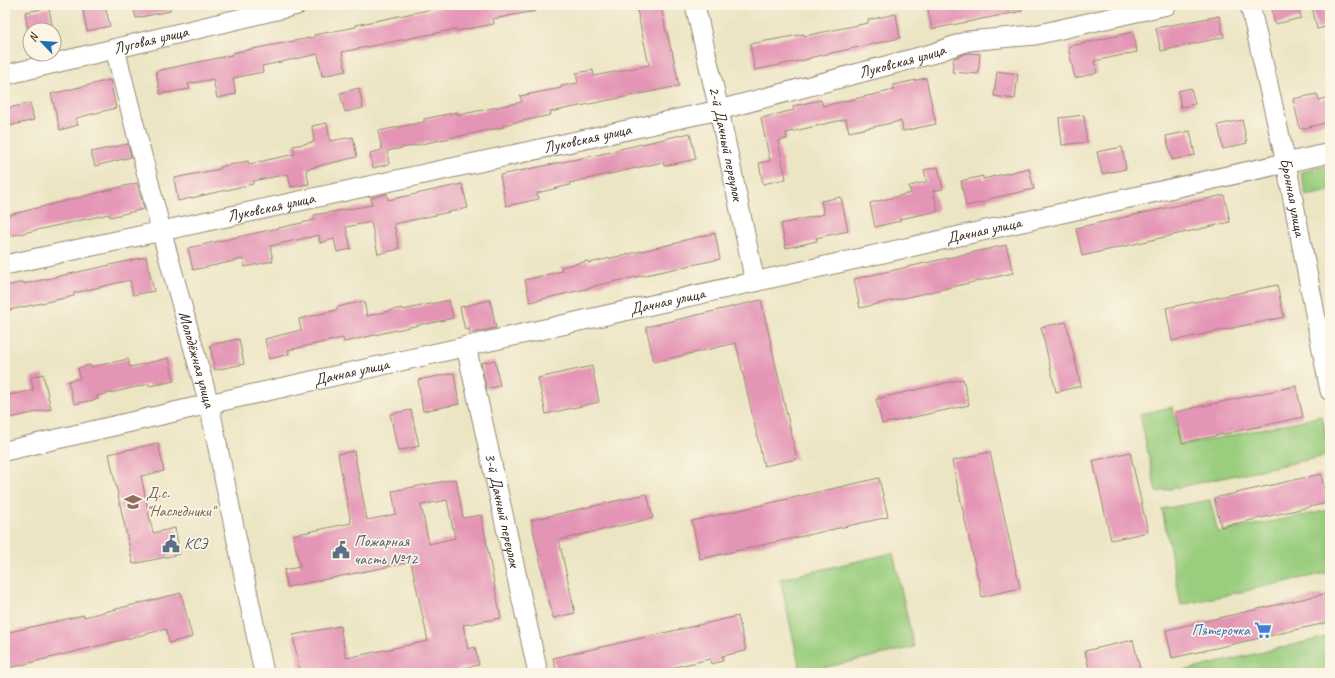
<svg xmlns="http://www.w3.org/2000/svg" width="1335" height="678" font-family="Caveat,sans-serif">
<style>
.green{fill:#9acd7e;stroke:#6a7c4e}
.building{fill:#e494b5;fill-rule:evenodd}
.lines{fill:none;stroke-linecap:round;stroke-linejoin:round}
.minor-casing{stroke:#948871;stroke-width:21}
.minor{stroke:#fff;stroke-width:19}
.labels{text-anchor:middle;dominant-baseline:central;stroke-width:3.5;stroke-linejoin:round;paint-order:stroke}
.street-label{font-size:16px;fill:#3b2a1e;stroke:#fcf5e5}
.education-label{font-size:16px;fill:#785e54;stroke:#fcf5e5;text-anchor:start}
.service-label{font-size:16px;fill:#4e5e75;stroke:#fcf5e5;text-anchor:start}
.shop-label{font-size:16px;fill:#366cbe;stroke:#fcf5e5;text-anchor:end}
</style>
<rect width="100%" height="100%" fill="#fcf5e5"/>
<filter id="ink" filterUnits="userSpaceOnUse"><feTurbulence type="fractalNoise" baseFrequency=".025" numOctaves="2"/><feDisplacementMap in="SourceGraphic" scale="8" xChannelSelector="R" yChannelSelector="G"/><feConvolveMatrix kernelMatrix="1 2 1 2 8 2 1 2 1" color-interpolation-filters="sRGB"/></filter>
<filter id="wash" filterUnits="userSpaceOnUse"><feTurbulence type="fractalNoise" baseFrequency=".012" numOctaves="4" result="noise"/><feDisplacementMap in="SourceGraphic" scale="16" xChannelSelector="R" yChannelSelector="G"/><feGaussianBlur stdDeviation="0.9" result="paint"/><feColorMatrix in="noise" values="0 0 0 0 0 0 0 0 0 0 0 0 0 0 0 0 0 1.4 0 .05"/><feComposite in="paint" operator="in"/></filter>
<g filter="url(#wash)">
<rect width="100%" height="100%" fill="#ece5c4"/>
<!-- green -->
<path class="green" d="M 1330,165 L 1330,191 L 1306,196 L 1301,172 Z
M 1172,407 L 1181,446 L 1322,416 L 1330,455 L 1156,492 L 1140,414 Z
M 1210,500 L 1218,532 L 1330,510 L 1330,572 L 1181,605 L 1162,509 Z
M 893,553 L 914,647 L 801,673 L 780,579 Z
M 1330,636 L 1330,673 L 1175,673 Z"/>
<g id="blocks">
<!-- building -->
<path class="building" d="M 82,5 L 105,5 L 110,26 L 87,31 Z
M 133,5 L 170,5 L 170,11 L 136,18 Z
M 452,5 L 535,5 L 535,11 L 493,19 L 494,24 L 457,31 L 456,29 L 342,52 L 346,71 L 322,76 L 318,54 L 262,66 L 263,72 L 233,78 L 236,94 L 217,98 L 213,79 L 188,84 L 190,89 L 160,94 L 156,71 L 232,55 L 232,53 L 315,37 L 314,35 L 356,27 L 356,25 Z
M 636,5 L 661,5 L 666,32 L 667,32 L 671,50 L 672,50 L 679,86 L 550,112 L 551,115 L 503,125 L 504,127 L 387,151 L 389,164 L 373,168 L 370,153 L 382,150 L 378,131 L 424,122 L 424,119 L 457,112 L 458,115 L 522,102 L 520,96 L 561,88 L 561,86 L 578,83 L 576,73 L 593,70 L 594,76 L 649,65 Z
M 927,5 L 1021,5 L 1022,11 L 932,29 Z
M 1271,5 L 1298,5 L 1301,18 L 1275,24 Z
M 1321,5 L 1330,5 L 1330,26 L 1317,29 L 1312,7 Z
M 49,8 L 53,30 L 28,30 L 25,12 Z
M 896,14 L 900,38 L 809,58 L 809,59 L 755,70 L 750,44 L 804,34 L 804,36 L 868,23 L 868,20 Z
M 1219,16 L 1224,37 L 1161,51 L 1156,28 Z
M 1133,32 L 1137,52 L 1094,61 L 1097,73 L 1075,78 L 1068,47 Z
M 967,53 L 980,54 L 978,74 L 952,72 L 954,58 Z
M 997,71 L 1018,74 L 1015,99 L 994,96 Z
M 926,78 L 936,124 L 903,131 L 901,121 L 849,132 L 846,119 L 786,133 L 787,139 L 778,141 L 786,179 L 763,184 L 759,163 L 770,161 L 761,118 L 794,110 L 793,106 L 821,100 L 823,106 L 894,90 L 893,85 Z
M 110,80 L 116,108 L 76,118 L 78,125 L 60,130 L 51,94 Z
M 359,88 L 363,108 L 345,112 L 340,93 Z
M 1191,88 L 1195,104 L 1181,107 L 1178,91 Z
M 1317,94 L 1319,100 L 1330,97 L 1330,122 L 1300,129 L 1293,99 Z
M 30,103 L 34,120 L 9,126 L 5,109 Z
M 1084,115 L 1087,142 L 1062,145 L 1059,118 Z
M 1242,120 L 1247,143 L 1223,149 L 1218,125 Z
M 327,123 L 330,141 L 353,137 L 357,157 L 306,169 L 309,184 L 291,187 L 288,174 L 253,181 L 253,184 L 178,201 L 174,178 L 220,169 L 220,167 L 248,161 L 249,164 L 295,154 L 293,146 L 314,142 L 312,126 Z
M 1190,131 L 1195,155 L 1172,160 L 1166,136 Z
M 690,133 L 696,159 L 664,166 L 663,162 L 569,183 L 570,185 L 537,193 L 539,199 L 506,206 L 500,175 L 616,151 L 616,150 Z
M 128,144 L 131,157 L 95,166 L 91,152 Z
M 1122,147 L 1126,169 L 1102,174 L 1097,152 Z
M 938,167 L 943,189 L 933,191 L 938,211 L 900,219 L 900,221 L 875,227 L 870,203 L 911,193 L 909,186 L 927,182 L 924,170 Z
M 1029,168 L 1034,189 L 988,199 L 988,201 L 966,206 L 961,181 L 983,176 L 983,179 Z
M 137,183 L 144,209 L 110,217 L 109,214 L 5,237 L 5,216 Z
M 462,184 L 468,208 L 394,224 L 399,249 L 378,254 L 371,222 L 346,227 L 351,249 L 337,252 L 334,239 L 320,243 L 319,235 L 270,246 L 273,261 L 245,267 L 243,259 L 193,270 L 188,248 L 315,220 L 314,215 L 372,205 L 371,198 L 387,194 L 388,200 Z
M 1224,195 L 1230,222 L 1082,256 L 1076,228 Z
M 841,197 L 848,231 L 816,238 L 817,241 L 786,248 L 781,224 L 824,214 L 821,201 Z
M 715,233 L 720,259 L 594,286 L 594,287 L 530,302 L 525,280 L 562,271 L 561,267 L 588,261 L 589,263 L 681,242 L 681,241 Z
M 1006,245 L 1013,273 L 860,308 L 854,279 Z
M 146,257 L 154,291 L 133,295 L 130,280 L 74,293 L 74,296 L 5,311 L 5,286 L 24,282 L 24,284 Z
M 1277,285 L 1284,317 L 1172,341 L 1166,308 Z
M 449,300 L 453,318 L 427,324 L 427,323 L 344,342 L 343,338 L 288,350 L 289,354 L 269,359 L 265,339 L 301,330 L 299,319 L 337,310 L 337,307 L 364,301 L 367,316 L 402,308 L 403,310 Z
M 490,300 L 496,328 L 470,333 L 469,329 L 465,330 L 460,307 Z
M 761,300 L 797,459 L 764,466 L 736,343 L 654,362 L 646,327 Z
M 1066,322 L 1081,386 L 1056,392 L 1041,327 Z
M 239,339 L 244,364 L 215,370 L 210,345 Z
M 169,358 L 174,381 L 150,386 L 149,384 L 97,396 L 98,399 L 74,404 L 68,381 L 80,378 L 78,368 L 90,365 L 91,367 L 128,359 L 130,367 Z
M 495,360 L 500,386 L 487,389 L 481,363 Z
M 592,366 L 599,402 L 546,414 L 538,378 Z
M 454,373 L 459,404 L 423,411 L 418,380 Z
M 43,374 L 51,409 L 5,419 L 5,396 L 33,390 L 31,377 Z
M 963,379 L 969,405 L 882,424 L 876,399 Z
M 1296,386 L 1303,417 L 1182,443 L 1175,412 Z
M 411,410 L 419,446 L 398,451 L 390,414 Z
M 158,443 L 164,471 L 141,476 L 153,533 L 175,528 L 180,554 L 133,564 L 109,454 Z
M 354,451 L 367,520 L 396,514 L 392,491 L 456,479 L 463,518 L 481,515 L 501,618 L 463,625 L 468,649 L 475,647 L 479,665 L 457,669 L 457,673 L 300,673 L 293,635 L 340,626 L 346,658 L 428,641 L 411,562 L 287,587 L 284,570 L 300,567 L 293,535 L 351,523 L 338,454 ZM 447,500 L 455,538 L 429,544 L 421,505 Z
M 990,452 L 1020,588 L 982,597 L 952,461 Z
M 1130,452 L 1148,532 L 1111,540 L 1093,461 Z
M 1321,474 L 1327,503 L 1221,527 L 1214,498 Z
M 879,478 L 888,517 L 700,559 L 692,521 Z
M 647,494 L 653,518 L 559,540 L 575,613 L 553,618 L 531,520 Z
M 181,593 L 192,637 L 169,643 L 166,629 L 5,669 L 5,633 L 84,615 L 84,617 Z
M 1324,594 L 1330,622 L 1172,658 L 1166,630 Z
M 738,616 L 746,651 L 722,656 L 723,661 L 711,664 L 710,659 L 675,667 L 677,673 L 664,673 L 663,670 L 649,673 L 557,673 L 553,658 Z
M 1133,640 L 1141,673 L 1090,673 L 1085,651 Z"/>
</g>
</g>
<g filter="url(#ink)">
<use href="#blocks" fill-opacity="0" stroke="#948871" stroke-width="1"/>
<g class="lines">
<!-- minor casing -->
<g class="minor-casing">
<g id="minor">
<path id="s1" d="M 695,5 L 719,110 L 755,282"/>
<path id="s2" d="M 1250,5 L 1286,163 L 1330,391"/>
<path id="s3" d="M 115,49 L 161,230 L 209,404 L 264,673"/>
<path id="s4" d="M 5,75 L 297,5"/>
<path id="s5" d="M 5,265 L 719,110 L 931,54 L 968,41 L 1035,35 L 1167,5"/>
<path id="s6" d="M 466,346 L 538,673"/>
<path id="s7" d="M 5,451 L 209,404 L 1330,153"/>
</g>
</g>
<!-- minor -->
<use href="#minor" class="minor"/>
</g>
</g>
<!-- icons -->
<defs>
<g id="school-bare" transform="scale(1.38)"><path d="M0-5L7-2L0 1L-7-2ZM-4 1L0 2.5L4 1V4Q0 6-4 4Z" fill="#8d6e63" stroke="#fcf5e5" stroke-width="2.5" paint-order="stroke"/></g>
<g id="civic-bare" transform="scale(1.38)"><path d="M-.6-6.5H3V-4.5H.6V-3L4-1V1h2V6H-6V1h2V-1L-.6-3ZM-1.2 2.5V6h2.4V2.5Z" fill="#5c6f8a" stroke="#fcf5e5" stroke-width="2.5" paint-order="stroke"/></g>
<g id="supermarket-bare" transform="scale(1.38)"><path d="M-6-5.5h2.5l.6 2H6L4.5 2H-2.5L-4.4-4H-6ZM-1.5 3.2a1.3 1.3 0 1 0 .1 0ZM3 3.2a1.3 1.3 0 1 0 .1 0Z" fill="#3f7fe0" stroke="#fcf5e5" stroke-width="2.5" paint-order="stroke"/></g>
</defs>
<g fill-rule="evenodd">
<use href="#school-bare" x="133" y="502"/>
<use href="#civic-bare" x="171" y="544"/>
<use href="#civic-bare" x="341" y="550"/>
<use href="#supermarket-bare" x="1263" y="630"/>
</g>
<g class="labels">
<!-- street labels -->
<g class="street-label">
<text stroke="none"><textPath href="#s4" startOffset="150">Луговая улица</textPath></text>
<text stroke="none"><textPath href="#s5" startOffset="920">Луковская улица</textPath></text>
<text stroke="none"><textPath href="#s5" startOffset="596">Луковская улица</textPath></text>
<text stroke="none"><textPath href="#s1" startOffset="142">2-й Дачный переулок</textPath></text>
<text stroke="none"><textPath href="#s2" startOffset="197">Бронная улица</textPath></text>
<text stroke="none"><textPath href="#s5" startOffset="272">Луковская улица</textPath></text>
<text stroke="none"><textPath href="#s7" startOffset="1003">Дачная улица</textPath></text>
<text stroke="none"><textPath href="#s7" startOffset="679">Дачная улица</textPath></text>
<text stroke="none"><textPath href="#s3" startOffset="321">Молодёжная улица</textPath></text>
<text stroke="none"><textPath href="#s7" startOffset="355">Дачная улица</textPath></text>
<text stroke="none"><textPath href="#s6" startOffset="168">3-й Дачный переулок</textPath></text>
</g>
<!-- education labels -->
<g class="education-label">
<text x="146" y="493">Д.с.<tspan x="146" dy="18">"Наследники"</tspan></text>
</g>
<!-- service labels -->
<g class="service-label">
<text x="354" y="541">Пожарная<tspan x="354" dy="18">часть №12</tspan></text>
<text x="184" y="544">КСЭ</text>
</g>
<!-- shop labels -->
<g class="shop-label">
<text x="1250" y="630">Пятерочка</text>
</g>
</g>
<!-- margin -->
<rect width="1335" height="678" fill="none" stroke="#fcf5e5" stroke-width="20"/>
<!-- north arrow -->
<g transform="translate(42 42) rotate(295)"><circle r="19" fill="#fcf5e5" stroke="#afa495"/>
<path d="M0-3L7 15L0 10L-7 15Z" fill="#1f6fb2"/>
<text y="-6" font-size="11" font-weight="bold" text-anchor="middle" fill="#3b2a1e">N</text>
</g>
</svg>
